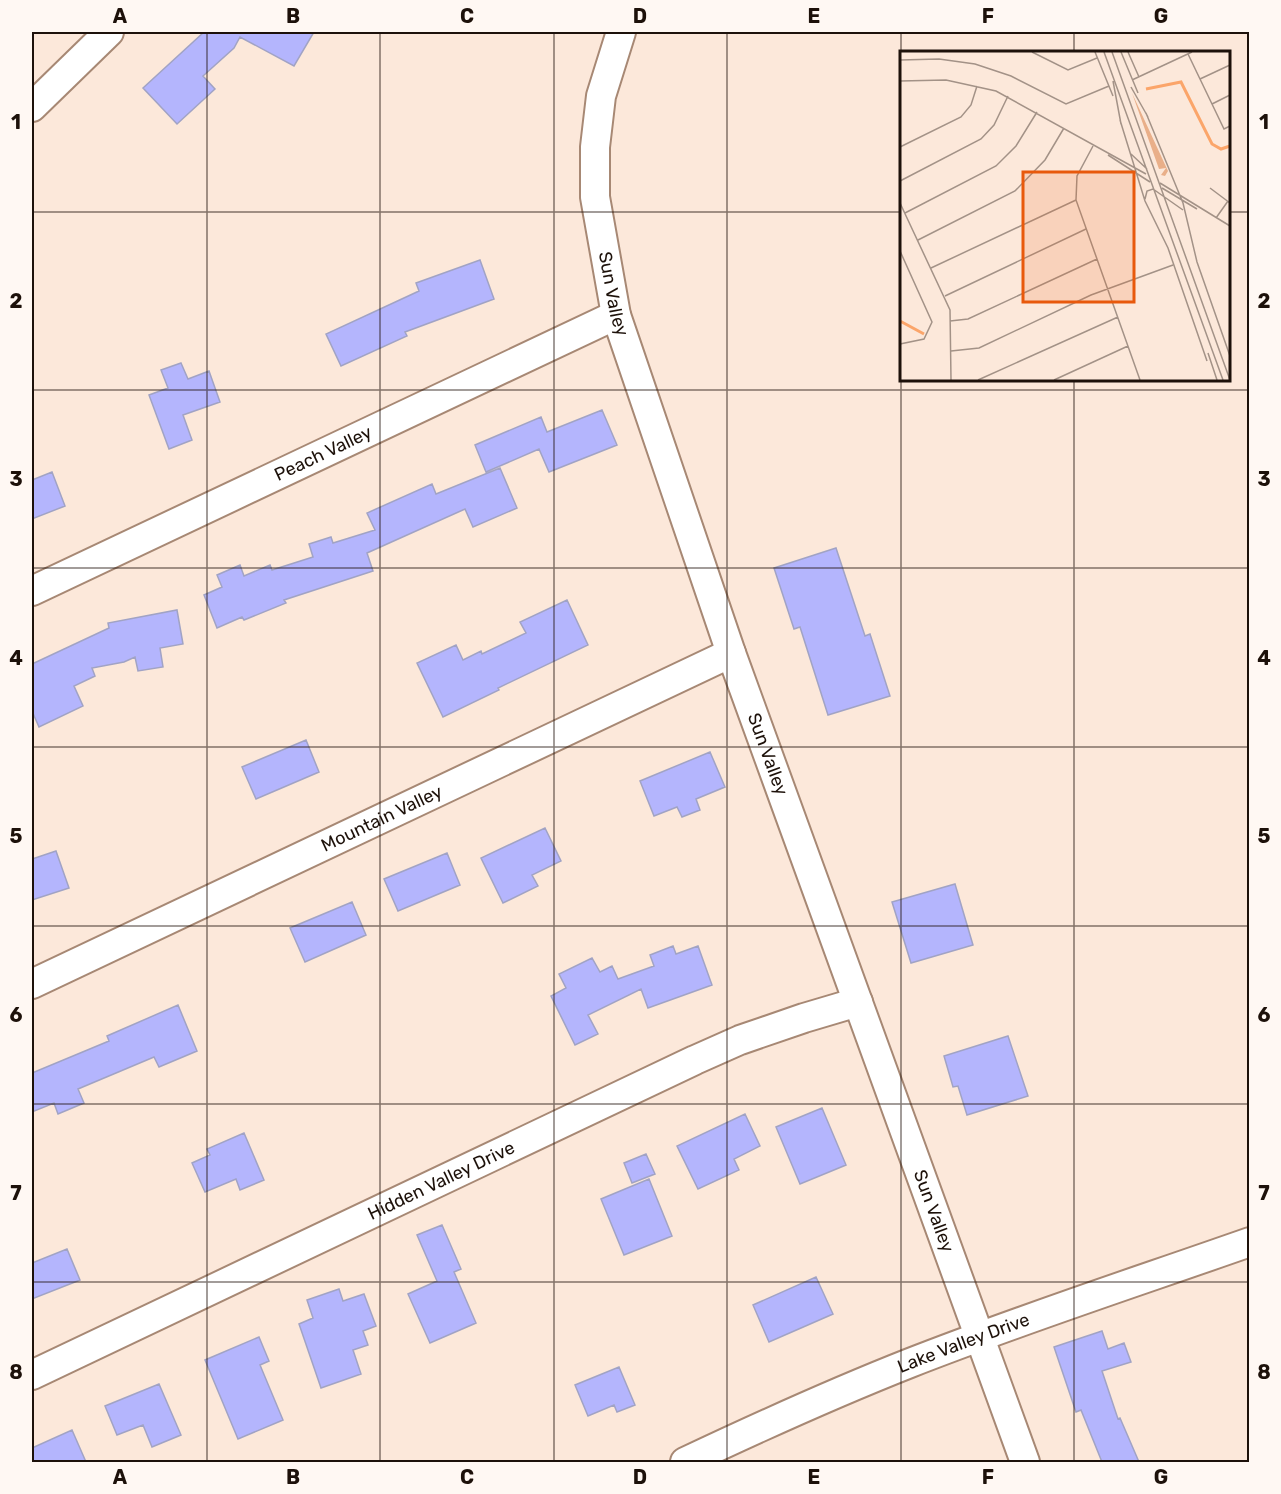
<svg xmlns="http://www.w3.org/2000/svg" width="1281" height="1494" font-family="Rubik,sans-serif">
<style>
.building{fill:#b4b5fd;stroke:#a1a3c4;stroke-width:1.5}
.lines{fill:none;stroke-linecap:round;stroke-linejoin:round}
.minor-casing{stroke:#a78874;stroke-width:32}
.minor{stroke:#fff;stroke-width:28}
.grid{fill:none;stroke:#1d110a;stroke-width:1.5;stroke-opacity:0.55}
.labels{text-anchor:middle;dominant-baseline:central;stroke-width:4.5;stroke-linejoin:round;paint-order:stroke}
.street-label{font-size:18px;fill:#1d110a;stroke:#fff8f3}
.inset-river{fill:none;stroke:#fba56a;stroke-width:3}
.inset-road{fill:none;stroke:#a39287;stroke-width:1.5}
.view{fill:#e8590c;fill-opacity:0.15;stroke:#e8590c;stroke-width:3}
.inset-edge{fill:none;stroke:#1d110a;stroke-width:3}
.neatline{fill:none;stroke:#1d110a;stroke-width:2}
.grid-label{font-size:20px;text-anchor:middle;font-weight:bold;fill:#1d110a}
</style>
<rect width="100%" height="100%" fill="#fce8da"/>
<!-- building -->
<path class="building" d="M 204,32 L 314,32 L 294,66 L 240,37 L 234,48 L 203,76 L 215,89 L 177,124 L 143,88 Z
M 480,260 L 494,299 L 405,332 L 407,336 L 341,366 L 326,334 L 419,291 L 416,283 Z
M 181,363 L 188,379 L 209,371 L 220,402 L 183,415 L 192,440 L 169,449 L 149,395 L 168,388 L 161,370 Z
M 602,410 L 617,445 L 549,472 L 539,449 L 486,472 L 475,445 L 541,417 L 547,432 Z
M 500,468 L 517,508 L 473,527 L 465,509 L 367,553 L 373,571 L 284,600 L 286,603 L 244,620 L 242,617 L 217,628 L 204,595 L 222,587 L 217,575 L 240,565 L 244,576 L 270,565 L 272,570 L 313,557 L 309,544 L 331,537 L 333,543 L 375,530 L 367,513 L 432,484 L 436,494 Z
M 52,472 L 65,506 L 32,519 L 32,480 Z
M 836,548 L 865,636 L 870,634 L 890,696 L 828,715 L 800,627 L 794,629 L 774,568 Z
M 567,600 L 588,645 L 498,688 L 499,690 L 443,717 L 417,663 L 456,645 L 463,660 L 481,651 L 482,654 L 526,633 L 520,622 Z
M 177,610 L 183,644 L 160,648 L 163,667 L 138,671 L 135,657 L 124,662 L 92,668 L 95,676 L 74,686 L 83,706 L 39,727 L 32,711 L 32,664 L 109,628 L 108,623 Z
M 306,740 L 319,772 L 256,799 L 242,767 Z
M 710,752 L 725,787 L 696,799 L 700,810 L 682,817 L 677,807 L 654,816 L 640,781 Z
M 545,828 L 561,861 L 532,875 L 538,886 L 503,903 L 481,858 Z
M 56,851 L 69,888 L 32,900 L 32,859 Z
M 447,853 L 460,885 L 398,911 L 384,879 Z
M 955,884 L 973,945 L 911,963 L 892,902 Z
M 352,902 L 366,935 L 305,962 L 290,928 Z
M 673,946 L 676,954 L 698,946 L 712,985 L 648,1008 L 641,989 L 588,1015 L 598,1034 L 575,1045 L 551,996 L 566,988 L 559,974 L 592,958 L 600,972 L 612,966 L 618,979 L 654,966 L 650,955 Z
M 178,1005 L 197,1051 L 159,1067 L 154,1057 L 78,1089 L 84,1103 L 58,1114 L 54,1103 L 32,1112 L 32,1073 L 109,1041 L 107,1036 Z
M 1008,1036 L 1028,1096 L 967,1115 L 958,1086 L 953,1087 L 944,1056 Z
M 822,1108 L 846,1165 L 800,1184 L 776,1127 Z
M 745,1114 L 760,1146 L 734,1159 L 739,1170 L 698,1189 L 677,1146 Z
M 244,1133 L 264,1180 L 240,1190 L 236,1179 L 205,1192 L 192,1163 L 210,1155 L 207,1149 Z
M 646,1154 L 655,1174 L 632,1183 L 624,1163 Z
M 649,1179 L 672,1236 L 624,1255 L 601,1199 Z
M 442,1225 L 461,1269 L 454,1272 L 476,1323 L 430,1343 L 408,1294 L 437,1281 L 417,1235 Z
M 67,1249 L 80,1280 L 32,1299 L 32,1263 Z
M 816,1277 L 833,1314 L 769,1342 L 753,1305 Z
M 339,1289 L 343,1301 L 364,1294 L 376,1326 L 363,1331 L 368,1345 L 353,1350 L 361,1374 L 321,1388 L 299,1324 L 313,1318 L 307,1300 Z
M 1102,1331 L 1108,1349 L 1124,1343 L 1131,1362 L 1102,1371 L 1118,1419 L 1120,1418 L 1139,1462 L 1102,1462 L 1081,1410 L 1076,1412 L 1054,1347 Z
M 259,1337 L 269,1361 L 260,1365 L 283,1420 L 238,1439 L 205,1360 Z
M 619,1367 L 635,1405 L 617,1412 L 614,1405 L 588,1416 L 575,1385 Z
M 159,1384 L 181,1435 L 152,1447 L 143,1425 L 117,1435 L 105,1406 Z
M 72,1430 L 86,1462 L 32,1462 L 32,1448 Z"/>
<g class="lines">
<!-- minor casing -->
<g class="minor-casing">
<g id="minor">
<path id="s1" d="M 621,32 L 601,96 L 595,147 L 595,197 L 616,315 L 731,653 L 1025,1462"/>
<path d="M 32,107 L 109,32"/>
<path id="s2" d="M 32,591 L 616,315"/>
<path id="s3" d="M 32,984 L 731,653"/>
<path id="s4" d="M 32,1375 L 695,1060 L 740,1040 L 804,1018 L 858,1002"/>
<path id="s5" d="M 685,1462 C 759,1427 834,1393 910,1363 C 1022,1319 1136,1282 1250,1242"/>
</g>
</g>
<!-- minor -->
<use href="#minor" class="minor"/>
</g>
<!-- grid -->
<path class="grid" d="M 207,32 L 207,1462M 380,32 L 380,1462M 554,32 L 554,1462M 727,32 L 727,1462M 901,32 L 901,1462M 1074,32 L 1074,52M 32,212 L 902,212M 1228,212 L 1250,212M 1074,380 L 1074,1462M 32,390 L 1250,390M 32,568 L 1250,568M 32,747 L 1250,747M 32,926 L 1250,926M 32,1104 L 1250,1104M 32,1282 L 1250,1282"/>
<g class="labels">
<!-- street labels -->
<g class="street-label">
<text stroke="none"><textPath href="#s1" startOffset="267">Sun Valley</textPath></text>
<text stroke="none"><textPath href="#s2" startOffset="322">Peach Valley</textPath></text>
<text stroke="none"><textPath href="#s1" startOffset="753">Sun Valley</textPath></text>
<text stroke="none"><textPath href="#s3" startOffset="387">Mountain Valley</textPath></text>
<text stroke="none"><textPath href="#s4" startOffset="453">Hidden Valley Drive</textPath></text>
<text stroke="none"><textPath href="#s1" startOffset="1239">Sun Valley</textPath></text>
<text stroke="none"><textPath href="#s5" startOffset="303">Lake Valley Drive</textPath></text>
</g>
</g>
<!-- overview -->
<g transform="translate(900 51)">
<rect width="330" height="330" fill="#fce8da"/>
<path d="M 232,42 L 268,120 L 265,125 L 261,124 L 266,117 L 259,118 Z" fill="#e9af89"/>
<path class="inset-river" d="M 246,38 L 281,31 L 312,93 L 321,98 L 330,95M 0,270 L 24,283"/>
<path class="inset-road" d="M 132,1 L 168,19 L 197,7M 195,1 L 213,45M 204,1 L 323,329M 212,1 L 330,329M 221,1 L 238,42M 228,1 L 239,26M 288,3 L 324,78 L 330,75M 0,9 L 39,8 L 75,13 L 111,25 L 166,53 L 209,35M 300,28 L 330,14M 232,29 L 292,1M 0,30 L 46,29 L 96,40 L 246,123M 213,30 L 221,73M 231,36 L 248,66M 312,53 L 330,44M 246,62 L 283,152 L 297,211 L 330,305M 220,69 L 245,150 L 268,197 L 307,310M 193,95 L 177,125 L 176,149 L 240,329M 0,96 L 61,66 L 71,54 L 77,35M 231,103 L 247,118M 208,104 L 250,131M 0,130 L 81,88 L 94,74 L 108,45M 260,132 L 330,175M 262,137 L 297,158M 310,137 L 330,152M 245,148 L 247,140 L 253,138 L 283,159M 0,152 L 50,259 L 51,329M 5,162 L 96,115 L 116,95 L 137,61M 316,167 L 328,150M 18,189 L 115,140 L 145,109 L 164,77M 0,200 L 32,271 L 24,288 L 0,293M 31,217 L 176,149M 45,245 L 186,178M 50,270 L 68,268 L 197,208M 51,300 L 79,297 L 191,244 L 273,214M 308,302 L 317,329M 78,329 L 218,266M 154,329 L 228,295"/>
<path class="view" d="M 123,121 L 234,121 L 234,251 L 123,251 Z"/>
<rect width="330" height="330" class="inset-edge"/>
</g>
<!-- border -->
<rect width="1281" height="1494" fill="none" stroke="#fff8f3" stroke-width="66"/>
<rect x="33" y="33" width="1215" height="1428" class="neatline"/>
<g class="grid-label">
<text x="120" y="23">A</text>
<text x="293" y="23">B</text>
<text x="467" y="23">C</text>
<text x="640" y="23">D</text>
<text x="814" y="23">E</text>
<text x="988" y="23">F</text>
<text x="1161" y="23">G</text>
<text x="16" y="129">1</text>
<text x="1264" y="129">1</text>
<text x="16" y="308">2</text>
<text x="1264" y="308">2</text>
<text x="16" y="486">3</text>
<text x="1264" y="486">3</text>
<text x="16" y="665">4</text>
<text x="1264" y="665">4</text>
<text x="16" y="843">5</text>
<text x="1264" y="843">5</text>
<text x="16" y="1022">6</text>
<text x="1264" y="1022">6</text>
<text x="16" y="1200">7</text>
<text x="1264" y="1200">7</text>
<text x="16" y="1379">8</text>
<text x="1264" y="1379">8</text>
<text x="120" y="1484">A</text>
<text x="293" y="1484">B</text>
<text x="467" y="1484">C</text>
<text x="640" y="1484">D</text>
<text x="814" y="1484">E</text>
<text x="988" y="1484">F</text>
<text x="1161" y="1484">G</text>
</g>
</svg>
